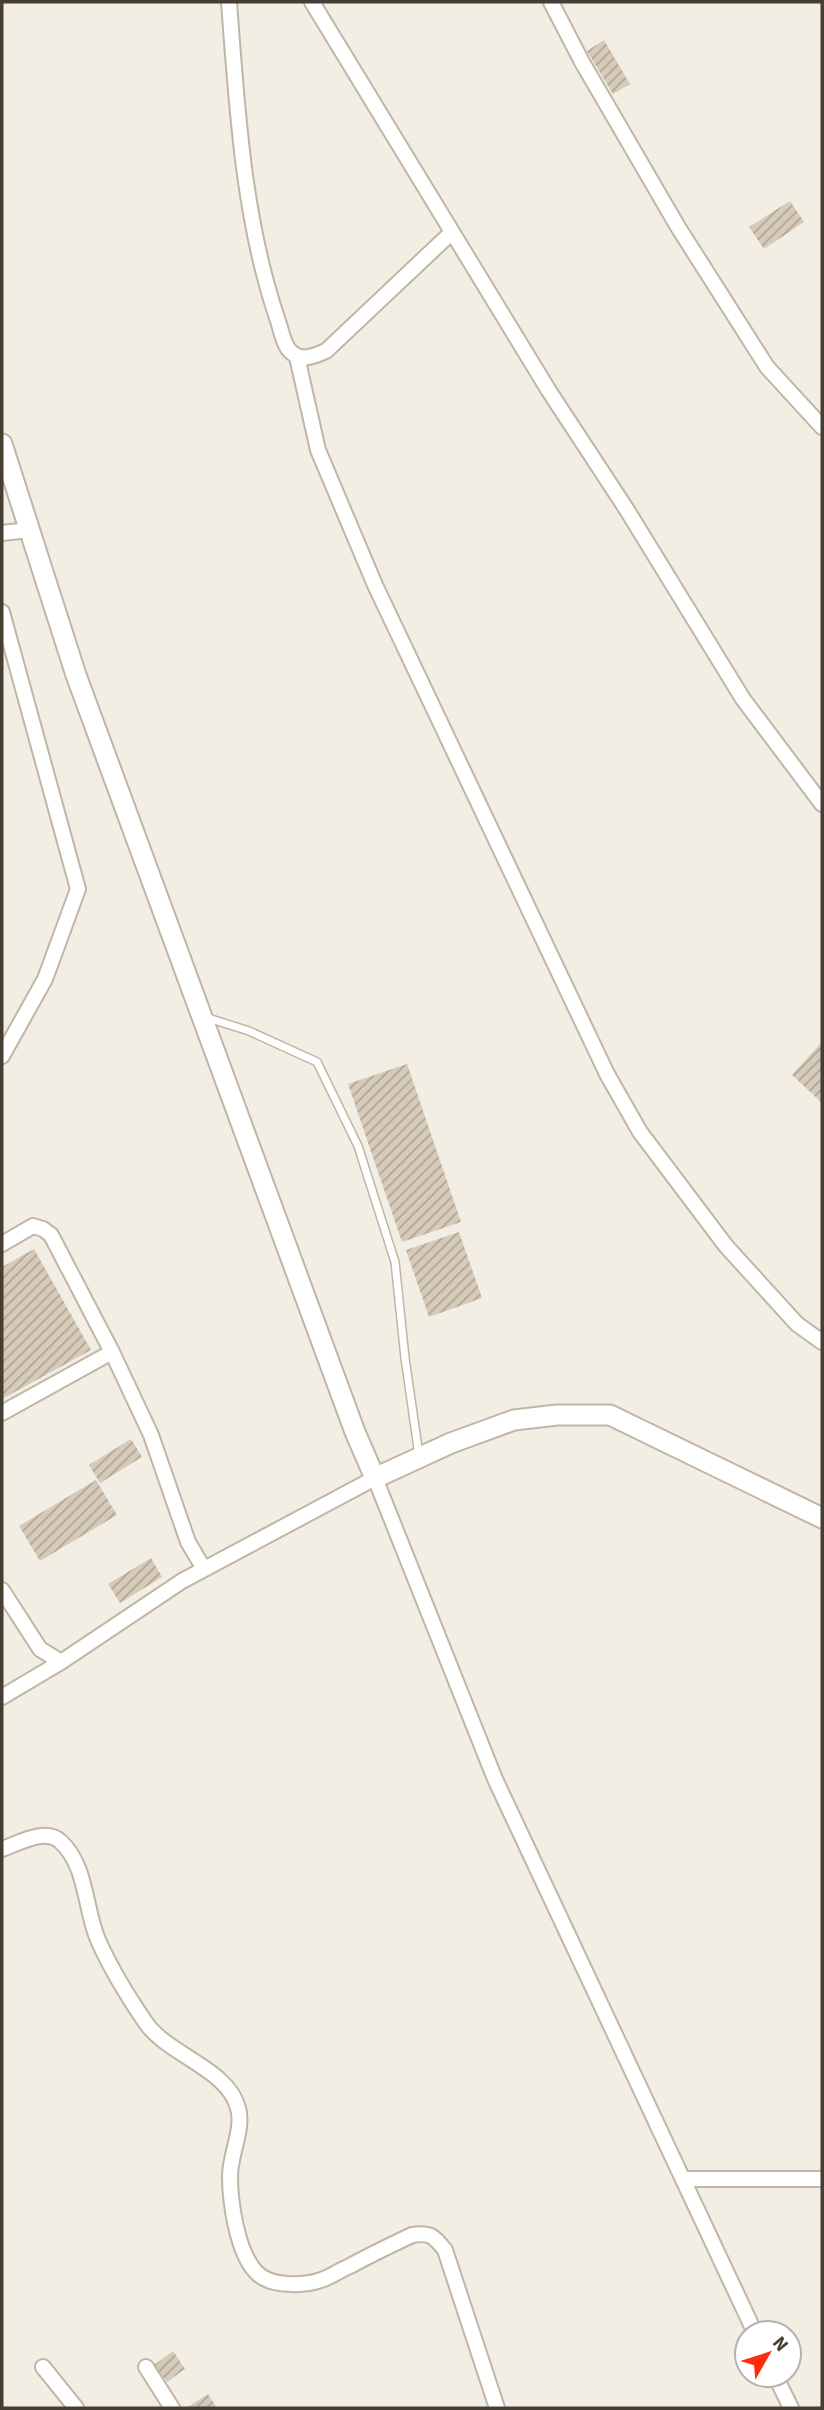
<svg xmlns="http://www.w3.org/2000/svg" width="824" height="2410" font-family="'Source Sans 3',sans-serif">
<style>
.building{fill:url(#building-hatch)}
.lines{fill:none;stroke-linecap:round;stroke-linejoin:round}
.service-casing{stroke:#c0b6a6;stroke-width:10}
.minor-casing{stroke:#c0b6a6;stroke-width:18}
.tertiary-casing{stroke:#c0b6a6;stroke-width:23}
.service{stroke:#fff;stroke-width:7}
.minor{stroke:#fff;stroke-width:14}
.tertiary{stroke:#fff;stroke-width:19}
</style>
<defs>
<pattern id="building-hatch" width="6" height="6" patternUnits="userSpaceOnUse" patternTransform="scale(1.75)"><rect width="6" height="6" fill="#d6cab9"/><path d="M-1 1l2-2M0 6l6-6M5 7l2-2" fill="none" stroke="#afa597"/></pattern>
</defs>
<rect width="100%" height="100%" fill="#f3eee4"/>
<!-- building -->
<path class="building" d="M 604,40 L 630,84 L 613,94 L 587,51 Z
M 790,201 L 804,222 L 764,249 L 749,227 Z
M 822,1042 L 822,1103 L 792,1075 Z
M 407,1064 L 461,1222 L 402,1242 L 348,1084 Z
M 459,1232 L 482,1298 L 429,1317 L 406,1250 Z
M 34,1249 L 91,1350 L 2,1399 L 2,1267 Z
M 131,1439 L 142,1457 L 100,1483 L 89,1465 Z
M 96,1480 L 117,1515 L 40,1561 L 19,1526 Z
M 151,1558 L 162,1577 L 120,1603 L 108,1584 Z
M 173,2351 L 185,2369 L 167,2382 L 154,2365 Z
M 208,2394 L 217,2408 L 186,2408 Z"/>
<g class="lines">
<!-- service casing -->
<g class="service-casing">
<path id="service" d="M 205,1017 L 249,1031 L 317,1062 L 358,1146 L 395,1262 L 405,1358 L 419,1455"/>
</g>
<!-- minor casing -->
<g class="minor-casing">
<path id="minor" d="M 229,2 C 237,108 243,217 277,318 C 281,328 283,345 291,352 C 302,362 314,356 326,351 L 451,233
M 312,2 L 549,391 L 627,510 L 743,699 L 822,804
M 551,2 L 582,62 L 678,227 L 767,367 L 822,427
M 297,357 L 318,450 L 375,585 L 607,1074 L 640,1132 L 726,1246 L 797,1324 L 822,1342
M 2,533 L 29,530
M 2,612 L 78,889 L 45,979 L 2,1056
M 2,1244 L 33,1226 L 43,1229 L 51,1235 L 112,1352 L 151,1435 L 188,1542 L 204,1569
M 2,1413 L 112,1352
M 2,1590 L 40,1649 L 61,1662 L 182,1581 L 375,1478 L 495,1779 L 755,2333
M 2,1697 L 61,1662
M 2,1849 C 19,1843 46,1827 61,1842 C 87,1866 85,1910 98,1940 C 111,1969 128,1997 146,2023 C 168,2055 228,2069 238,2108 C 244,2129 230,2154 230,2176 C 230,2202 237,2252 256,2272 C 269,2287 304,2286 321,2280 C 331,2277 340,2270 350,2266 C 370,2255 391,2245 412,2235 C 430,2232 434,2236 445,2250 L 497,2408
M 683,2179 L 822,2179
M 43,2367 L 76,2408
M 146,2367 L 172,2408
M 775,2375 L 791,2408"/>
</g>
<!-- tertiary casing -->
<g class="tertiary-casing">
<path id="tertiary" d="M 2,444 L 76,675 L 355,1432 L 375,1478 L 451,1443 L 514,1420 L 557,1415 L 610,1415 L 822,1518"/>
</g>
<!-- service -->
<use href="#service" class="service"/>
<!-- minor -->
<use href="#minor" class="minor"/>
<!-- tertiary -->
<use href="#tertiary" class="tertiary"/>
</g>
<!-- border -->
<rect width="824" height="2410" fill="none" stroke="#463e33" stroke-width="7"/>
<!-- north arrow -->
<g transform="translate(768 2354) rotate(51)"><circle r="33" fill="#ffffff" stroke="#b5b2ad" stroke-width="2"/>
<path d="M0-5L12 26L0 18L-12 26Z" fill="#ff2d0f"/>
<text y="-10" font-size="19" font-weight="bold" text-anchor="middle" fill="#463e33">N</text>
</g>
</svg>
